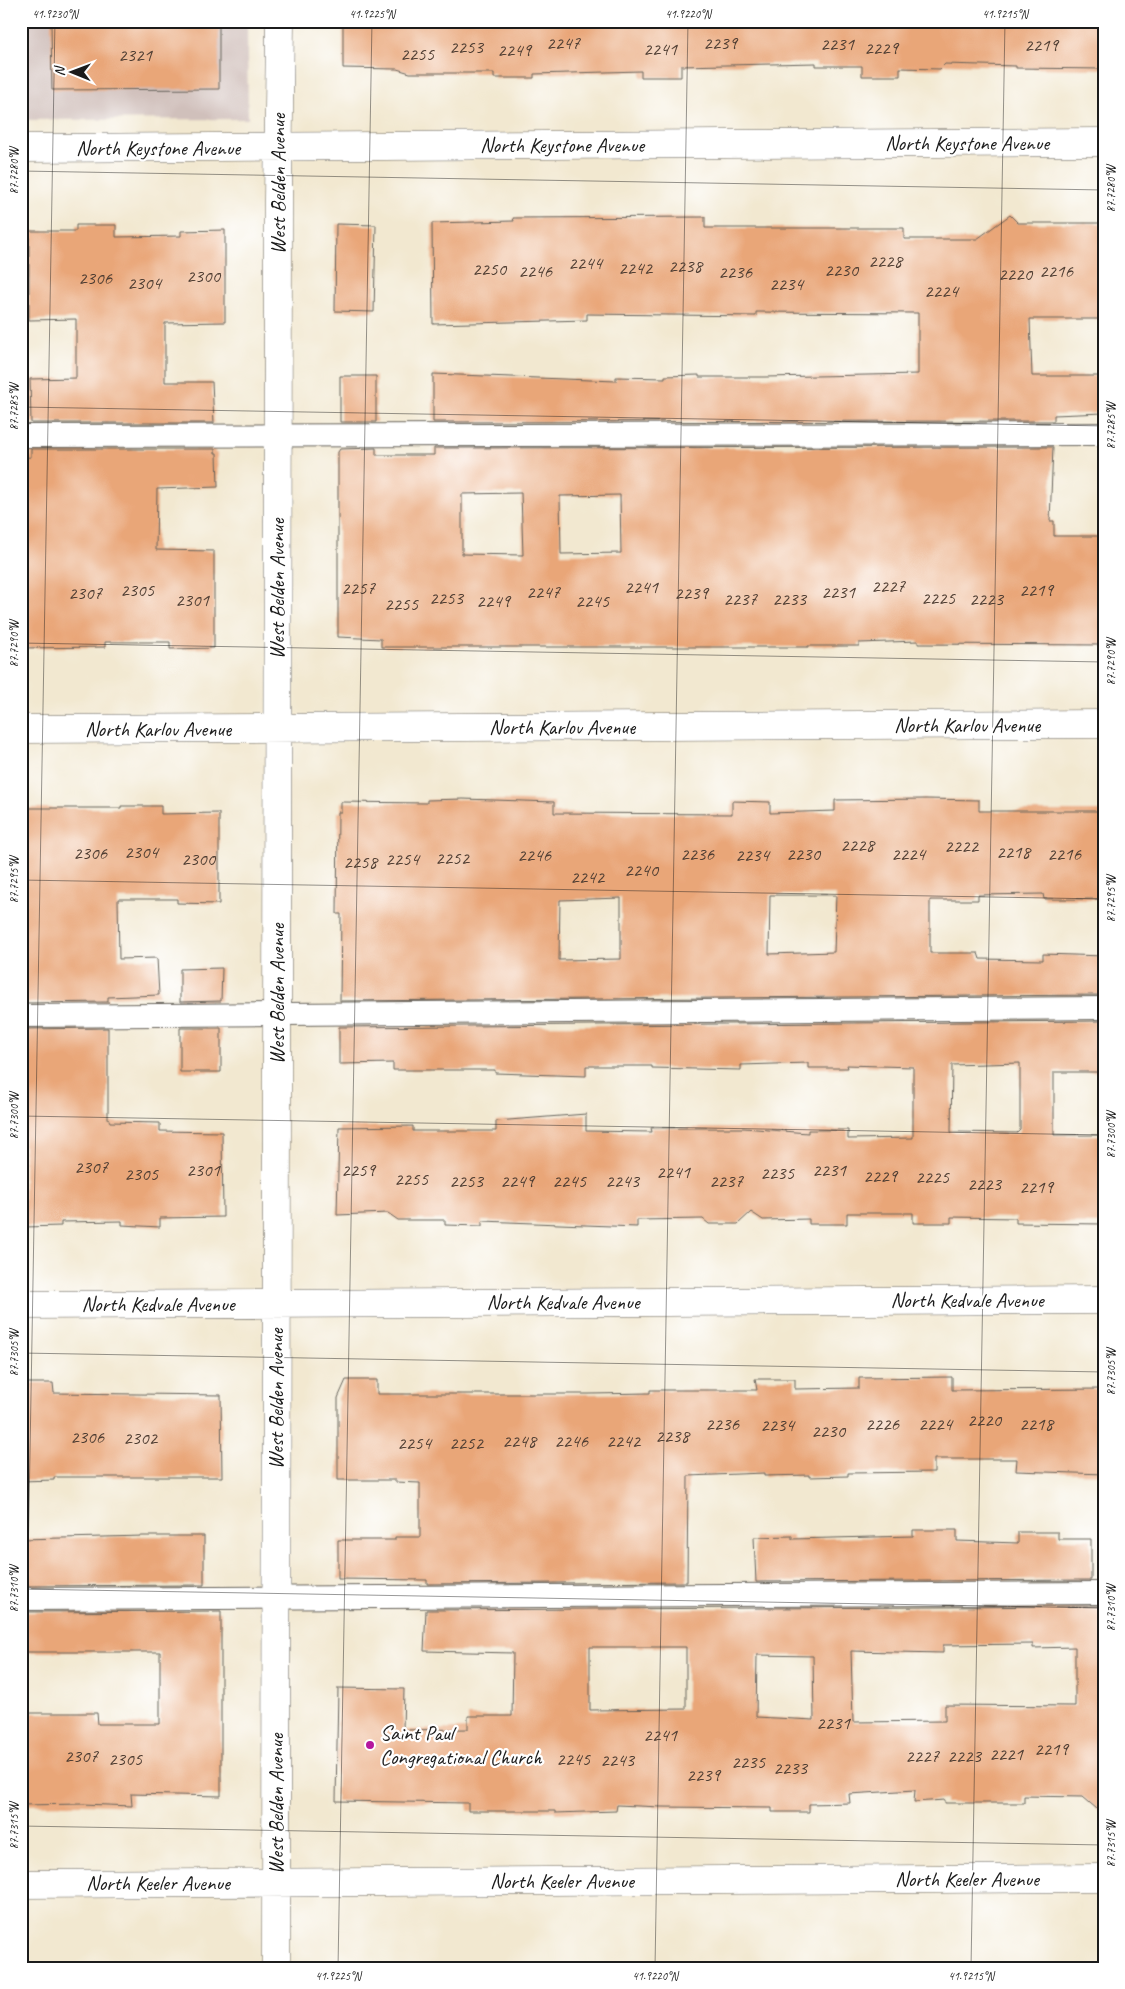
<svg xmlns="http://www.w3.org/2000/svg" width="1125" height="1989" font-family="Caveat,sans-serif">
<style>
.industrial{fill:#d0c0bb}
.building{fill:#e9a678;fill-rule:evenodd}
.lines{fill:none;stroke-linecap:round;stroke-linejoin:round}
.service-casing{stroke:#67635b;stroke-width:24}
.minor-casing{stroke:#67635b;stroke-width:29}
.service{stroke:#fff;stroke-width:22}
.minor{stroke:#fff;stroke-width:28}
.ticks{fill:none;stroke:#1c1c1c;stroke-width:1;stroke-opacity:0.45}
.poi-dot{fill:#b5179e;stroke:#fff;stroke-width:2}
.labels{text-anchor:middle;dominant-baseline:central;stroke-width:4.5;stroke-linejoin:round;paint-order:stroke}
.number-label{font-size:19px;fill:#4f3e33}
.street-label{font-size:21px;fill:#1c1c1c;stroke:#fff}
.poi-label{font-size:21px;fill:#1c1c1c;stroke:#fff;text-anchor:start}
.neatline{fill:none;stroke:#1c1c1c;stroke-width:2}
.ticks-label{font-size:12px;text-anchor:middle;fill:#1c1c1c}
</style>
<rect width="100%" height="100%" fill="#fff"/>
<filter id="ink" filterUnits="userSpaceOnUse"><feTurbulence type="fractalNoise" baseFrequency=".02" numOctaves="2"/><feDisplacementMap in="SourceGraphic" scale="10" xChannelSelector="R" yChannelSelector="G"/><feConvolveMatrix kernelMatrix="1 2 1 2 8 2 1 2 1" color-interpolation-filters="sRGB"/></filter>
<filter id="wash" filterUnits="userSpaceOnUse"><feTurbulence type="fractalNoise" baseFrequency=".0096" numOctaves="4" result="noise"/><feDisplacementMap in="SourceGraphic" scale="20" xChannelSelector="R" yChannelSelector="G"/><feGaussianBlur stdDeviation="1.12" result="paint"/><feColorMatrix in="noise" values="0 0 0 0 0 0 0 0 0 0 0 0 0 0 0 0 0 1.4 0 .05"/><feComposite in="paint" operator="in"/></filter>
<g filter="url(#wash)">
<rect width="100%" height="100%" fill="#f2e8d0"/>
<!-- industrial -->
<path class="industrial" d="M 21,21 L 247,21 L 248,119 L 21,120 Z"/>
<g id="blocks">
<!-- building -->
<path class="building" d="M 51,21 L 219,21 L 219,89 L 52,90 Z
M 343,21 L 1104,21 L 1104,69 L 1016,68 L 1016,66 L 945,64 L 940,69 L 900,68 L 900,76 L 862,76 L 862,66 L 816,66 L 816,63 L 681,66 L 681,77 L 641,77 L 641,71 L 534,74 L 534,78 L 494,78 L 494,73 L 410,73 L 397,69 L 343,68 Z
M 1010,215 L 1018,223 L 1104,223 L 1104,319 L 1030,319 L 1032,376 L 1104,376 L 1104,413 L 1054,415 L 1054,421 L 433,422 L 433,374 L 616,381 L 616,377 L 665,378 L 665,376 L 699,375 L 699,377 L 765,377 L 918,374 L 918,313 L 756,312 L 756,316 L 587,314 L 587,320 L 433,324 L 432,223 L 514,221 L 513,218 L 705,217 L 705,228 L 904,228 L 904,239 L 977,239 Z
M 336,224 L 376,225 L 374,312 L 335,311 Z
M 76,225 L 116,225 L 116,237 L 181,236 L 181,231 L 225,230 L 225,322 L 165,323 L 165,382 L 212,382 L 214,423 L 31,423 L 30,379 L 76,378 L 76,319 L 29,320 L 29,231 L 76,231 Z
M 340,376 L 376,376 L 376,422 L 340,422 Z
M 1053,447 L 1050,521 L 1054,521 L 1054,536 L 1104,536 L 1104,645 L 918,644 L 918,641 L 859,643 L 859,646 L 808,646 L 808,647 L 381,647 L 381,639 L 338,637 L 338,452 L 340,449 L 376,448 L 376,455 L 434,455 L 434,448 ZM 521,493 L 523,555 L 462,554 L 462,494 ZM 620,495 L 621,553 L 561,554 L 560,496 Z
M 31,449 L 215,449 L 215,453 L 217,453 L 218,487 L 157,489 L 156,550 L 214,551 L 214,648 L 170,649 L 170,642 L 105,642 L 105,647 L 21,648 L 21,458 L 31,457 Z
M 463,799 L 554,802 L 554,813 L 732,814 L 732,801 L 770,802 L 770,813 L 835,811 L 835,800 L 926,799 L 979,800 L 979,811 L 1104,811 L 1104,899 L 1044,899 L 1043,894 L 978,895 L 978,900 L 930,900 L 930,953 L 978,953 L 980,959 L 1043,960 L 1043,954 L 1104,956 L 1104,993 L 1102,995 L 340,1001 L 341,914 L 337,914 L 338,812 L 341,812 L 341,802 L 427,803 L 427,800 ZM 770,895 L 836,895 L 834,952 L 769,954 ZM 621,898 L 621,959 L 559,960 L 560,900 Z
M 121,806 L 161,806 L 161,814 L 219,813 L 219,904 L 177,903 L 177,899 L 118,899 L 119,959 L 157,958 L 159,995 L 108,997 L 108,1002 L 24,1003 L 24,994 L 21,994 L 21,808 L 121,808 Z
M 222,968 L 221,1001 L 180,1002 L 180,969 Z
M 1102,1021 L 1104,1072 L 1054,1072 L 1054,1135 L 1104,1135 L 1104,1224 L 1016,1223 L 1016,1218 L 951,1217 L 951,1223 L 913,1223 L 913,1213 L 847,1213 L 847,1224 L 809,1224 L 809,1219 L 763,1220 L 751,1212 L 738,1224 L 709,1224 L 703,1219 L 637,1220 L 637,1227 L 482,1221 L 482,1226 L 445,1225 L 445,1220 L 398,1220 L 388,1213 L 337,1215 L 339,1127 L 413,1126 L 413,1131 L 496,1131 L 496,1121 L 586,1114 L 586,1131 L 652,1132 L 651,1128 L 744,1128 L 808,1133 L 808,1130 L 848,1130 L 848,1139 L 913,1138 L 913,1067 L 847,1065 L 848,1068 L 808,1068 L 808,1063 L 741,1065 L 741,1070 L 652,1068 L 652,1066 L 586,1066 L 586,1076 L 495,1073 L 495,1070 L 393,1070 L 393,1063 L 339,1064 L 339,1027 ZM 1020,1063 L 1020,1130 L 1017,1133 L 951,1132 L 952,1065 Z
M 108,1028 L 108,1118 L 110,1122 L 160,1123 L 160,1131 L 222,1132 L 223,1217 L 160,1218 L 160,1227 L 122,1225 L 122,1221 L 61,1222 L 61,1226 L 24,1227 L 24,1029 Z
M 180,1028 L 221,1028 L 221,1072 L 180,1072 Z
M 952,1377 L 952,1390 L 1104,1389 L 1104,1474 L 1016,1471 L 1017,1459 L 934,1459 L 934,1472 L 848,1473 L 848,1476 L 809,1477 L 809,1475 L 764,1476 L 764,1473 L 688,1476 L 687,1582 L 427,1584 L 427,1580 L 338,1579 L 338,1540 L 395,1540 L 395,1537 L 420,1537 L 420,1483 L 395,1482 L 395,1480 L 338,1480 L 338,1398 L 346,1380 L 377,1380 L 377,1394 L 590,1394 L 650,1393 L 650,1390 L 757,1390 L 755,1379 L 795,1379 L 795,1389 L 859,1388 L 859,1378 Z
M 21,1383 L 53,1383 L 54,1393 L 221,1395 L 222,1477 L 54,1477 L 54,1480 L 21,1481 Z
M 913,1530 L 957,1530 L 957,1541 L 1018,1543 L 1018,1532 L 1058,1532 L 1058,1539 L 1091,1539 L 1091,1580 L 756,1582 L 754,1537 L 792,1536 L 792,1539 L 913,1536 Z
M 144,1536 L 204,1536 L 204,1585 L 21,1586 L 21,1539 Z
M 1104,1606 L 1104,1815 L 1083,1797 L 1024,1796 L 1024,1803 L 945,1803 L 945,1800 L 914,1802 L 915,1790 L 849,1794 L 850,1803 L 809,1804 L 809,1812 L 772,1812 L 772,1808 L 661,1807 L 617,1805 L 616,1811 L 555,1813 L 555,1811 L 468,1811 L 468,1803 L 336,1801 L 338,1688 L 404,1689 L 403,1730 L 468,1729 L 468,1716 L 512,1716 L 513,1653 L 424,1651 L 426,1610 ZM 1033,1644 L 1033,1648 L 1075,1647 L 1075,1706 L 945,1705 L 945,1721 L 853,1722 L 851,1651 L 943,1653 L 943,1645 ZM 590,1647 L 686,1647 L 686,1709 L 590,1710 ZM 757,1655 L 813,1656 L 814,1720 L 756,1717 Z
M 221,1611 L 221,1796 L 131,1794 L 132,1806 L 83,1804 L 21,1805 L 21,1713 L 97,1713 L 98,1724 L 160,1724 L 160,1652 L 21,1652 L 21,1612 Z"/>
</g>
</g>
<g filter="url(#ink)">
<use href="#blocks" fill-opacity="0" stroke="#67635b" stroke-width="1"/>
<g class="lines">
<!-- service casing -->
<g class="service-casing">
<path id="service" d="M 21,436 L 1104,434
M 21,1016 L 1104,1008
M 21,1599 L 1104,1593"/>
</g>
<!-- minor casing -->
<g class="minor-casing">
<path id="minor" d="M 21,148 L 1104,142
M 21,729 L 1104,724
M 21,1305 L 1104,1300
M 21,1884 L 1104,1878
M 276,1968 L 278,200 L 280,21"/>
</g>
<!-- service -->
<use href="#service" class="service"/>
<!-- minor -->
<use href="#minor" class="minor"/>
</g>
</g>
<!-- ticks -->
<path class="ticks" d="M 21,171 L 1104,190M 21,407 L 1104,426M 21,643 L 1104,662M 21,880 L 1104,899M 21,1116 L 1104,1135M 21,1353 L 1104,1372M 21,1589 L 1104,1608M 21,1826 L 1104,1845M 21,1968 L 55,21M 338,1968 L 372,21M 655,1968 L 688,21M 971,1968 L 1005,21"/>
<!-- markers -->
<circle class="poi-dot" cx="370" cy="1745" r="5"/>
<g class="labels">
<!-- number labels -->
<g class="number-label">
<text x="563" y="43">2247</text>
<text x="720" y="43">2239</text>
<text x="837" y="44">2231</text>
<text x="1041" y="45">2219</text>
<text x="466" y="47">2253</text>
<text x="881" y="48">2229</text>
<text x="660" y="49">2241</text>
<text x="514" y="50">2249</text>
<text x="417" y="54">2255</text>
<text x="135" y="55">2321</text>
<text x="885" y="261">2228</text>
<text x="585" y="263">2244</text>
<text x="685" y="266">2238</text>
<text x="635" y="268">2242</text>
<text x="489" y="269">2250</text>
<text x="841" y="270">2230</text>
<text x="535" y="271">2246</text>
<text x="1056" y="271">2216</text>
<text x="735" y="272">2236</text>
<text x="1015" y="274">2220</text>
<text x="203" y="276">2300</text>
<text x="95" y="278">2306</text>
<text x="144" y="283">2304</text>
<text x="786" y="284">2234</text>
<text x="941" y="291">2224</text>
<text x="888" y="586">2227</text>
<text x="641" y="587">2241</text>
<text x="358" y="588">2257</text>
<text x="137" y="590">2305</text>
<text x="1036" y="590">2219</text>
<text x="543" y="592">2247</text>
<text x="838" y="592">2231</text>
<text x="85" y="593">2307</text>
<text x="691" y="593">2239</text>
<text x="446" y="598">2253</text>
<text x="938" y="598">2225</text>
<text x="740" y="599">2237</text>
<text x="789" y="599">2233</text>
<text x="986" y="599">2223</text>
<text x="192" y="600">2301</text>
<text x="493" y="601">2249</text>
<text x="592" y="601">2245</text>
<text x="401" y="604">2255</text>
<text x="857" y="845">2228</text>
<text x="961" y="846">2222</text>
<text x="141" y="852">2304</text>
<text x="1013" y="852">2218</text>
<text x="90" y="853">2306</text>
<text x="697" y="854">2236</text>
<text x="803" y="854">2230</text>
<text x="908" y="854">2224</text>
<text x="1064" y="854">2216</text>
<text x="534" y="855">2246</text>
<text x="752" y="855">2234</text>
<text x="452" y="858">2252</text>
<text x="198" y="859">2300</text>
<text x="402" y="859">2254</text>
<text x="360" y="862">2258</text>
<text x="641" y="870">2240</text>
<text x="587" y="877">2242</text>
<text x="91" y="1167">2307</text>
<text x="203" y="1170">2301</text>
<text x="358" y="1170">2259</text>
<text x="829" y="1170">2231</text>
<text x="673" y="1172">2241</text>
<text x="777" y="1173">2235</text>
<text x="141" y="1174">2305</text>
<text x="880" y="1176">2229</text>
<text x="932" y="1177">2225</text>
<text x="411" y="1179">2255</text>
<text x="466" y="1181">2253</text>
<text x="517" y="1181">2249</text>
<text x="569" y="1181">2245</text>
<text x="622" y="1181">2243</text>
<text x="726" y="1181">2237</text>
<text x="984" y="1184">2223</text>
<text x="1036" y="1187">2219</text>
<text x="984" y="1420">2220</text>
<text x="722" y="1424">2236</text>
<text x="882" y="1424">2226</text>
<text x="935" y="1424">2224</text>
<text x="1036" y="1424">2218</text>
<text x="777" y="1425">2234</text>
<text x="828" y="1431">2230</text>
<text x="672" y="1436">2238</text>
<text x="87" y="1437">2306</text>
<text x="140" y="1438">2302</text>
<text x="519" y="1441">2248</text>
<text x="571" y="1441">2246</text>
<text x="623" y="1441">2242</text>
<text x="414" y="1443">2254</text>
<text x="466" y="1443">2252</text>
<text x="833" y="1723">2231</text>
<text x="660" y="1735">2241</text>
<text x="1051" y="1749">2219</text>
<text x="1006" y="1754">2221</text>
<text x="81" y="1756">2307</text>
<text x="922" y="1756">2227</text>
<text x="964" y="1756">2223</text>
<text x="125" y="1759">2305</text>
<text x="573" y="1759">2245</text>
<text x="617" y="1760">2243</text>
<text x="748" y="1762">2235</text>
<text x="790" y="1768">2233</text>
<text x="703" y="1775">2239</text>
</g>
<!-- street labels -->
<g class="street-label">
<text x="967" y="143">North Keystone Avenue</text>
<text x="562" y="145">North Keystone Avenue</text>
<text x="158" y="148">North Keystone Avenue</text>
<text transform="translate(278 184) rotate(-90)">West Belden Avenue</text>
<text transform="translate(277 589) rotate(-90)">West Belden Avenue</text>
<text x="967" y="725">North Karlov Avenue</text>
<text x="562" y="727">North Karlov Avenue</text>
<text x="158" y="729">North Karlov Avenue</text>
<text transform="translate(277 994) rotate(-90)">West Belden Avenue</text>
<text x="967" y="1300">North Kedvale Avenue</text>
<text x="563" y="1302">North Kedvale Avenue</text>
<text x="158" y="1304">North Kedvale Avenue</text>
<text transform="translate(276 1399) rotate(-90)">West Belden Avenue</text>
<text transform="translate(276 1804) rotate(-90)">West Belden Avenue</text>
<text x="967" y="1879">North Keeler Avenue</text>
<text x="562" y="1881">North Keeler Avenue</text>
<text x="158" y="1883">North Keeler Avenue</text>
</g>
<!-- poi labels -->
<g class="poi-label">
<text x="380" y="1733">Saint Paul<tspan x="380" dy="24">Congregational Church</tspan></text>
</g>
</g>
<!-- margin -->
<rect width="1125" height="1989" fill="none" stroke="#fff" stroke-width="55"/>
<!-- north arrow -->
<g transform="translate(72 72) rotate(271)" stroke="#ffffff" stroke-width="4" paint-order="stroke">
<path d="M0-4L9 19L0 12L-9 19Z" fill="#1c1c1c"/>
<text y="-8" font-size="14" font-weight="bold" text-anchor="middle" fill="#1c1c1c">N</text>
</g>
<rect x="28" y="28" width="1070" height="1934" class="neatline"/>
<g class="ticks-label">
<text x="55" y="18">41.9230°N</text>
<text x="372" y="18">41.9225°N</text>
<text x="688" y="18">41.9220°N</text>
<text x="1005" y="18">41.9215°N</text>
<text transform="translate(14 171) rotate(-90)" y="4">87.7280°W</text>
<text transform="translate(1111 189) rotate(-90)" y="4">87.7280°W</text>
<text transform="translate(14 407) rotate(-90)" y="4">87.7285°W</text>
<text transform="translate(1111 426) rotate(-90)" y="4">87.7285°W</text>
<text transform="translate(14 644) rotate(-90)" y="4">87.7290°W</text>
<text transform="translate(1111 662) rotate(-90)" y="4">87.7290°W</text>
<text transform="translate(14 880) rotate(-90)" y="4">87.7295°W</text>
<text transform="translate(1111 899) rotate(-90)" y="4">87.7295°W</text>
<text transform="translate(14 1116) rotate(-90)" y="4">87.7300°W</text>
<text transform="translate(1111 1135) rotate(-90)" y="4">87.7300°W</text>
<text transform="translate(14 1353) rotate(-90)" y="4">87.7305°W</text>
<text transform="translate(1111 1372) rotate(-90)" y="4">87.7305°W</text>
<text transform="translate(14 1589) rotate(-90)" y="4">87.7310°W</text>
<text transform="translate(1111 1608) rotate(-90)" y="4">87.7310°W</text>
<text transform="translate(14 1826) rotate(-90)" y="4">87.7315°W</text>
<text transform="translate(1111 1844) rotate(-90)" y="4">87.7315°W</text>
<text x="338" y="1980">41.9225°N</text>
<text x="655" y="1980">41.9220°N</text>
<text x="971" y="1980">41.9215°N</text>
</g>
</svg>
